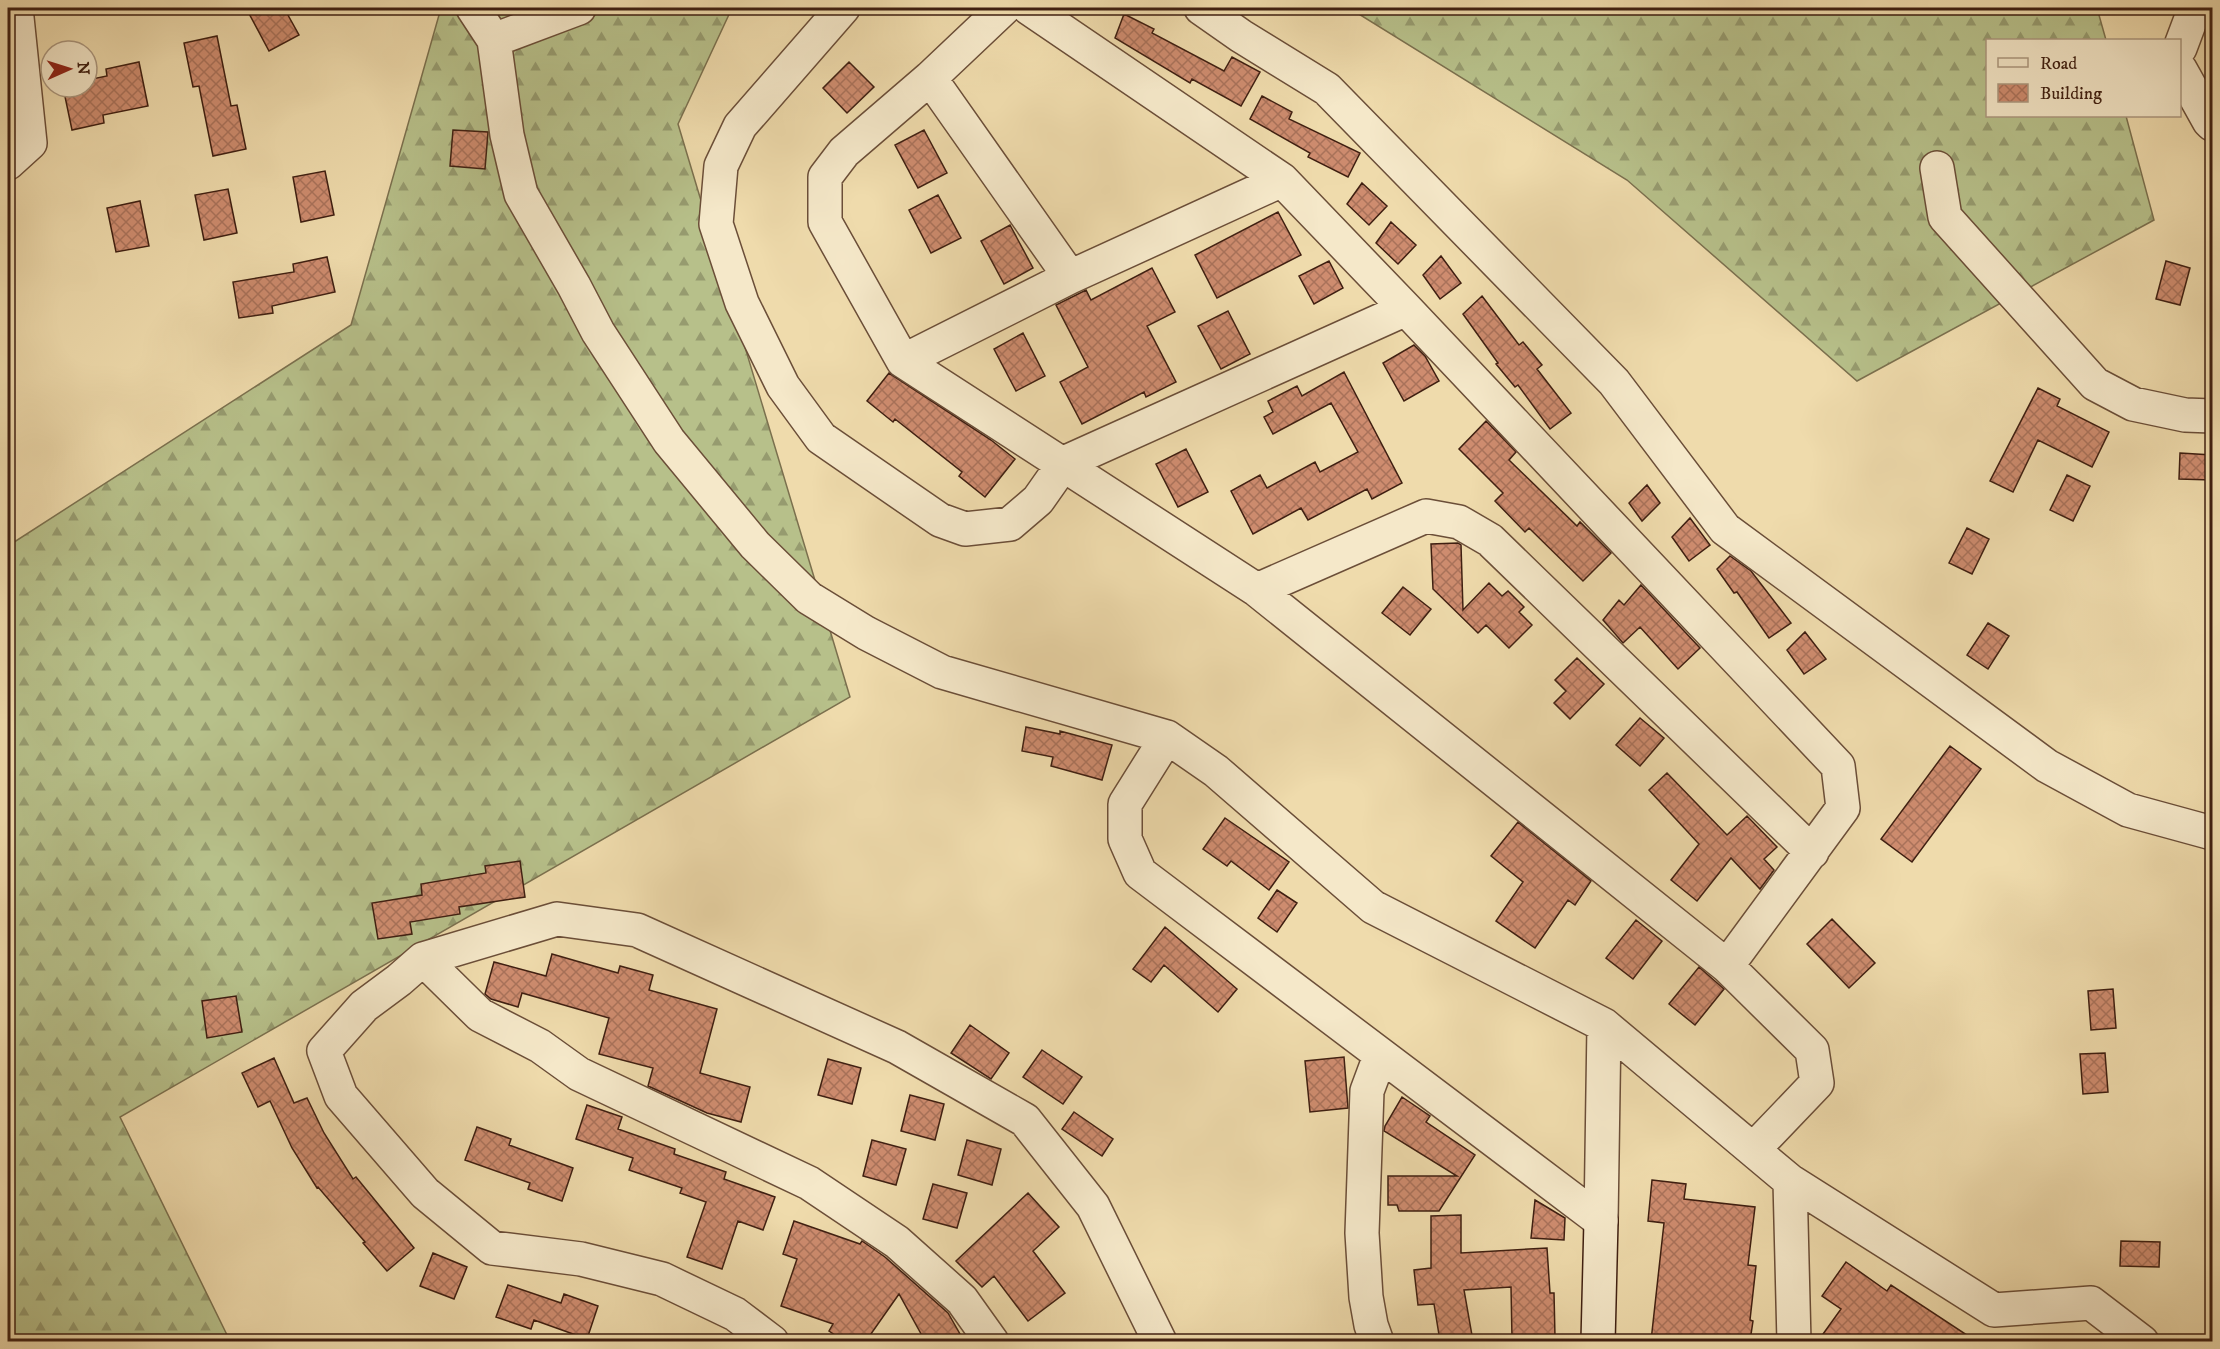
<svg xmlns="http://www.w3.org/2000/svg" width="2220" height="1349" font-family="'IM FELL DW Pica',serif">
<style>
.forest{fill:url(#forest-firs);stroke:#7b704e;stroke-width:1.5}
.building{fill:url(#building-cross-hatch);stroke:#3f1f11;stroke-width:1.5}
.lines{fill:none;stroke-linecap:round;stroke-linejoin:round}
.street-casing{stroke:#6b4e38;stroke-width:36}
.secondary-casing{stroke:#3f1f11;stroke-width:36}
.street{stroke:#f5e8c9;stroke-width:33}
.secondary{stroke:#f5e8c9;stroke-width:33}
</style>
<defs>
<pattern id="forest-firs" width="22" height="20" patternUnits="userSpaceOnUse" patternTransform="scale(1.5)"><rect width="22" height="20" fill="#b7c08a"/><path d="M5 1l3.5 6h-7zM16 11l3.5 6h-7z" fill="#969b6f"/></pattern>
<pattern id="building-cross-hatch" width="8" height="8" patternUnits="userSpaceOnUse" patternTransform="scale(1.5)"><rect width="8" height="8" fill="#ce8c6f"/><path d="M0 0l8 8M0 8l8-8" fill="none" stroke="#a9725a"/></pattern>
</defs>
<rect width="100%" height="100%" fill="#efdbac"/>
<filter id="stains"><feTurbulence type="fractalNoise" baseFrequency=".00333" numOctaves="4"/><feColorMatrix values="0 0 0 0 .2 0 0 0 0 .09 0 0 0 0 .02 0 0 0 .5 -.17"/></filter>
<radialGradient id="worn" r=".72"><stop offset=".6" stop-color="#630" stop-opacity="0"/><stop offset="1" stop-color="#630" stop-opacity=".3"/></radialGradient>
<!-- forest -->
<path class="forest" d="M 441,8 L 732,8 L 678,124 L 850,697 L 120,1117 L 230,1341 L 8,1342 L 8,546 L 351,325 Z
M 1349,8 L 2097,8 L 2106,40 L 1988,40 L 1988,116 L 2126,116 L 2154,220 L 1857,381 L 1627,180 Z"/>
<!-- building -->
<path class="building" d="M 246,8 L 284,8 L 299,35 L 269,51 Z
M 1124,14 L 1154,29 L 1152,33 L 1224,71 L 1232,57 L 1260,72 L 1241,106 L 1192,79 L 1190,83 L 1115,38 Z
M 217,36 L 231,106 L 237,105 L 246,149 L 213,156 L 199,86 L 193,87 L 184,43 Z
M 139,62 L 148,106 L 103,115 L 104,123 L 72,130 L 63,87 L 87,87 L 87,80 L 107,76 L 106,69 Z
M 849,62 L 874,87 L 847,113 L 823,88 Z
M 1262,96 L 1292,112 L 1289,119 L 1360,153 L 1348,177 L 1308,157 L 1310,153 L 1250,119 Z
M 453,130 L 488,132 L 485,169 L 450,166 Z
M 924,130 L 947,173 L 918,188 L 895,145 Z
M 325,171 L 334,215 L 301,222 L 293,177 Z
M 1362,183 L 1387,206 L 1369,225 L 1347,204 Z
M 228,189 L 237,233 L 204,240 L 195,195 Z
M 938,195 L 961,238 L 931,253 L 909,210 Z
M 140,201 L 149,246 L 116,252 L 107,208 Z
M 1278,212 L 1301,255 L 1217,298 L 1195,255 Z
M 1391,222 L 1416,245 L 1398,264 L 1376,243 Z
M 1010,225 L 1033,268 L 1004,284 L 981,241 Z
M 1441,256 L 1461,283 L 1440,299 L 1423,275 Z
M 327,257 L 335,292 L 272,306 L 273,313 L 239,318 L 233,282 L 294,272 L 293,264 Z
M 1329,261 L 1343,288 L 1314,304 L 1299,276 Z
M 2166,261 L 2190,268 L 2180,305 L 2156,299 Z
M 1152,268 L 1175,312 L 1147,326 L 1176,382 L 1146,397 L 1144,392 L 1082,424 L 1060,382 L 1088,367 L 1056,305 L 1086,290 L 1091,300 Z
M 1482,296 L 1519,345 L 1523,342 L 1542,365 L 1537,369 L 1571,413 L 1550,429 L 1518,385 L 1515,387 L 1496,364 L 1498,363 L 1463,314 Z
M 1228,311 L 1250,354 L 1221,369 L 1198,326 Z
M 1023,333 L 1045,376 L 1016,391 L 994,349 Z
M 1414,345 L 1425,356 L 1439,381 L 1404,401 L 1383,363 Z
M 1344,372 L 1402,483 L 1372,499 L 1367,489 L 1308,520 L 1301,508 L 1253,534 L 1231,491 L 1260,475 L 1267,488 L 1315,462 L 1320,472 L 1358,452 L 1331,403 L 1273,434 L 1264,417 L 1273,412 L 1268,401 L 1297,386 L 1302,396 Z
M 889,373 L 991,440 L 1015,459 L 985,497 L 959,476 L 962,472 L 895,419 L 893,422 L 867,401 Z
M 2038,388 L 2060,399 L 2057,406 L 2109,432 L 2092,467 L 2038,440 L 2013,492 L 1990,481 Z
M 1486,421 L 1516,452 L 1509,460 L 1577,526 L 1580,522 L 1611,553 L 1583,581 L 1529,528 L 1525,532 L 1495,501 L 1503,493 L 1459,449 Z
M 1186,449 L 1208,492 L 1178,507 L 1156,464 Z
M 2180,453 L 2212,455 L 2212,480 L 2179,479 Z
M 2067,475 L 2090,486 L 2073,521 L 2050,510 Z
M 1647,485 L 1660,503 L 1642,521 L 1629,503 Z
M 1690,518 L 1710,545 L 1689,561 L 1672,537 Z
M 1967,528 L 1989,539 L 1972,574 L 1949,563 Z
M 1458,543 L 1461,545 L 1463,610 L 1489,583 L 1502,596 L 1508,591 L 1524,607 L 1519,612 L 1532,625 L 1509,648 L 1486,625 L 1478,633 L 1433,589 L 1431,544 Z
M 1730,556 L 1751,571 L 1791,623 L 1769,638 L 1737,592 L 1734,593 L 1717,569 Z
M 1641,585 L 1700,648 L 1678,669 L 1640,627 L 1623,643 L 1603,620 L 1619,600 L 1624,605 Z
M 1403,587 L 1431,609 L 1410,635 L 1382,613 Z
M 1988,623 L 2009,636 L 1988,669 L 1967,655 Z
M 1805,632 L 1826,659 L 1804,674 L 1787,650 Z
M 1577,658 L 1604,684 L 1570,719 L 1554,703 L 1566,691 L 1555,680 Z
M 1640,718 L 1664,738 L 1640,766 L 1616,745 Z
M 1026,727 L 1060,734 L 1060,731 L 1112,745 L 1102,780 L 1051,766 L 1053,757 L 1022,751 Z
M 1950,746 L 1981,769 L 1912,862 L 1881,839 Z
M 1667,773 L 1727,835 L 1747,816 L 1777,847 L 1764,859 L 1774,870 L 1760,889 L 1731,858 L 1697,901 L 1671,880 L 1699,844 L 1649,790 Z
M 1225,818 L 1289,862 L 1269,890 L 1231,861 L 1227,866 L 1203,849 Z
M 1518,822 L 1591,881 L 1575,905 L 1568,900 L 1535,948 L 1496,921 L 1523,882 L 1491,856 Z
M 520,861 L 525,897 L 459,907 L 460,914 L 410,922 L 412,934 L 378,939 L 372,903 L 422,895 L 421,884 L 486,873 L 485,866 Z
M 1277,890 L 1297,903 L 1277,932 L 1258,918 Z
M 1832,919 L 1875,963 L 1849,988 L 1807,944 Z
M 1636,920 L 1662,941 L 1633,979 L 1606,958 Z
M 1165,927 L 1237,989 L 1218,1012 L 1164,965 L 1151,982 L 1133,969 Z
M 552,954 L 618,973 L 620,966 L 653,975 L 649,990 L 717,1009 L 700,1073 L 750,1087 L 741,1122 L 707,1113 L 648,1086 L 653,1068 L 599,1054 L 609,1018 L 522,993 L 518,1007 L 491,999 L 485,994 L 494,962 L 546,976 Z
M 1699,967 L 1724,989 L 1695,1025 L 1669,1004 Z
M 2113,989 L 2116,1028 L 2091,1030 L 2088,991 Z
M 236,996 L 242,1032 L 207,1038 L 202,1001 Z
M 970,1025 L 1009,1053 L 991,1079 L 951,1053 Z
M 1042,1050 L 1082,1077 L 1063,1104 L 1023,1077 Z
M 2105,1053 L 2108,1092 L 2083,1094 L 2080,1054 Z
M 1344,1057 L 1348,1108 L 1310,1112 L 1305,1061 Z
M 274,1058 L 294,1103 L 307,1098 L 324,1133 L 353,1179 L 356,1177 L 414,1248 L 387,1271 L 363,1243 L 365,1242 L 318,1187 L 317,1188 L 292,1148 L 270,1101 L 258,1107 L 242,1073 Z
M 828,1059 L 861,1068 L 852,1104 L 818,1095 Z
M 910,1095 L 944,1104 L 935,1140 L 901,1131 Z
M 1402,1097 L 1430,1116 L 1426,1122 L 1475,1155 L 1439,1211 L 1399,1211 L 1397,1205 L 1388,1205 L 1388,1176 L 1457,1176 L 1384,1131 L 1385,1126 Z
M 587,1105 L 622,1117 L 618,1129 L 675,1149 L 674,1154 L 726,1172 L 724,1179 L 775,1197 L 763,1230 L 738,1221 L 722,1269 L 687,1257 L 706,1202 L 680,1193 L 682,1188 L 629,1170 L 633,1158 L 576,1139 Z
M 1074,1112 L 1113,1139 L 1102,1156 L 1062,1129 Z
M 477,1127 L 511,1139 L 509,1145 L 573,1168 L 562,1201 L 528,1189 L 530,1183 L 465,1160 Z
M 872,1140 L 906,1149 L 896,1185 L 863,1176 Z
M 967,1140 L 1001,1149 L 992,1185 L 958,1175 Z
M 1652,1180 L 1686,1184 L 1684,1199 L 1755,1207 L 1748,1265 L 1756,1266 L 1750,1320 L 1753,1321 L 1750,1341 L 1651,1341 L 1664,1223 L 1648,1221 Z
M 933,1184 L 967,1193 L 957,1228 L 923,1219 Z
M 1028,1193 L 1059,1227 L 1033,1251 L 1065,1293 L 1028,1321 L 994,1276 L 982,1287 L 956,1261 Z
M 1535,1200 L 1565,1218 L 1564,1240 L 1531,1238 Z
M 1461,1215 L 1461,1253 L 1547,1248 L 1550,1293 L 1554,1293 L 1555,1337 L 1512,1338 L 1511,1287 L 1464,1290 L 1473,1341 L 1440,1341 L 1434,1304 L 1418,1305 L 1414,1270 L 1431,1268 L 1431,1216 Z
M 794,1221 L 860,1244 L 862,1241 L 885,1257 L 948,1313 L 964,1341 L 925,1341 L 899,1294 L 866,1341 L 844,1341 L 829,1331 L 833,1324 L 781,1306 L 797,1259 L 783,1254 Z
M 2121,1241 L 2160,1242 L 2159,1267 L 2120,1266 Z
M 433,1253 L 467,1267 L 454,1299 L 420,1286 Z
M 1846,1262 L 1887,1291 L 1891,1285 L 1976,1341 L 1818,1341 L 1841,1309 L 1822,1296 Z
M 508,1285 L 561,1303 L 564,1294 L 598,1306 L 587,1339 L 534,1320 L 531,1329 L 496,1317 Z"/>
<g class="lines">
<!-- street casing -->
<g class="street-casing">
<path id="street" d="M 473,8 L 494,40 L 507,135 L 521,194 L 574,286 L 598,332 L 669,441 L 755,545 L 809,598 L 866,633 L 942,672 L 1167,737 L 1216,771 L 1373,907 L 1604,1025 L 1790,1181 L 1994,1310 L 2091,1303 L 2142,1342
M 843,8 L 740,126 L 721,166 L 716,224 L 742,303 L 783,386 L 821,438 L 940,520 L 965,529 L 1010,524 L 1038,500 L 1064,463 L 1406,309
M 1004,8 L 930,78 L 844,152 L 825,177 L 825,222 L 903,361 L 1257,590 L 1727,966 L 1812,1050 L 1817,1083 L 1753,1150
M 1029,8 L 1282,180 L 1406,309 L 1838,766 L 1843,808 L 1727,966
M 1201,8 L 1241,36 L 1327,89 L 1614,382 L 1725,529 L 2047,766 L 2128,810 L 2212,833
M 494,40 L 579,8
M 2180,48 L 2195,8
M 2180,69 L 2209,121 L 2212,124
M 930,78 L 1070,277
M 8,163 L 30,143 L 16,8
M 1937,168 L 1945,217 L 2095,384 L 2133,404 L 2185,415 L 2212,416
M 903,361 L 1070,277 L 1282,180
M 1257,590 L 1426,516 L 1459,522 L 1490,540 L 1812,852
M 1167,737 L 1125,804 L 1125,839 L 1140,873 L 1601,1221
M 423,959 L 480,1015 L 540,1046 L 579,1074 L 809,1183 L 897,1242 L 962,1300 L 992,1342
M 1790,1181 L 1794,1342
M 1601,1221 L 1604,1025
M 772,1342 L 735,1314 L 662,1279 L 581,1259 L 492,1248 L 425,1193 L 341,1096 L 324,1051 L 364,1006 L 399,980 L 423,959 L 557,919 L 637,930 L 897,1047 L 1025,1120 L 1093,1206 L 1160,1342
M 1377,1342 L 1371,1325 L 1366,1297 L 1362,1233 L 1367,1091 L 1380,1056"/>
</g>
<!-- secondary casing -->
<g class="secondary-casing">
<path id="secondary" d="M 1598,1342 L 1601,1221"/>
</g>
<!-- street -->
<use href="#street" class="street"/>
<!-- secondary -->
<use href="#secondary" class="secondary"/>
</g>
<!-- margin -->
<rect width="2220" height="1349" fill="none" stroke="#efdbac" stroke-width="30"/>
<rect x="9" y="9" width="2202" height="1331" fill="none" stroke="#3f1f11" stroke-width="3"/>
<rect x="15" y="15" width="2190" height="1319" fill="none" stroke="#3f1f11" stroke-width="1.5"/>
<!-- legend -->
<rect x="1986" y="39" width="195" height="78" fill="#f5e8c9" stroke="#ac987f" stroke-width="1.5"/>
<rect x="1998" y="58" width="30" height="9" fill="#f5e8c9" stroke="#ac987f" stroke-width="1.5"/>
<text x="2040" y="69" font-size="18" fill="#3f1f11">Road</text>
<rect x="1998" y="84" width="30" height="18" fill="url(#building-cross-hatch)" stroke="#ac987f" stroke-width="1.5"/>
<text x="2040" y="99" font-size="18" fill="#3f1f11">Building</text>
<!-- north arrow -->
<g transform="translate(69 69) rotate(87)"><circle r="28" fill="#f5e8c9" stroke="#ac987f" stroke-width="1.5"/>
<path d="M0-4.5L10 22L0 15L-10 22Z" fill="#8f2418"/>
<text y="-9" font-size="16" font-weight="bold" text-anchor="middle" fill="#3f1f11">N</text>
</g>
<rect width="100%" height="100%" filter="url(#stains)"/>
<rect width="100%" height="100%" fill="url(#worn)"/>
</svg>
